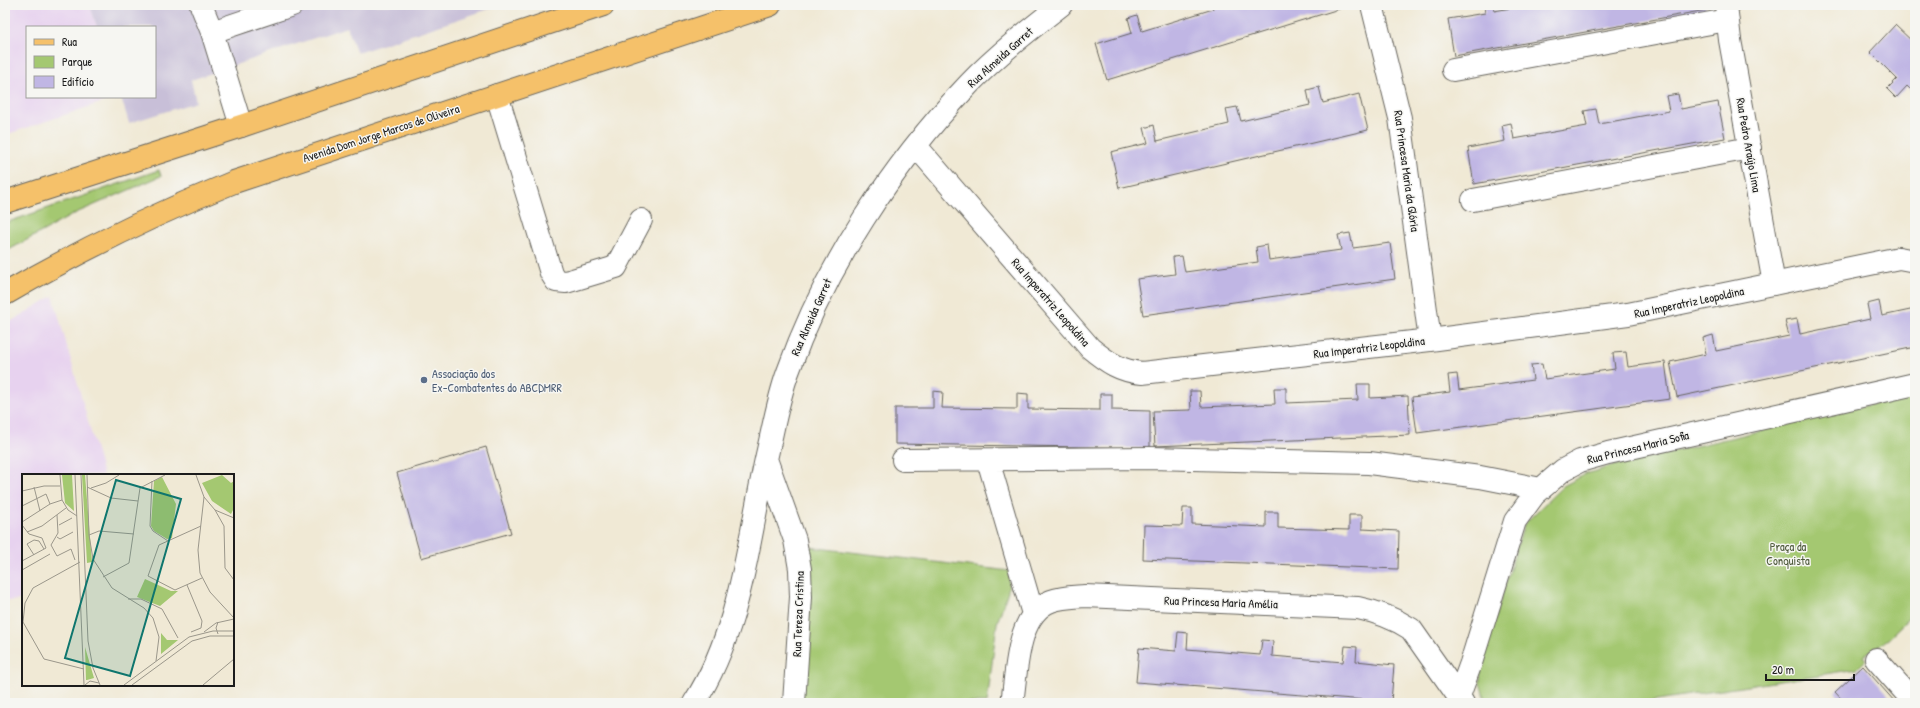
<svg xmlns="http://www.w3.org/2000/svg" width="1920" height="708" font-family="'Patrick Hand',sans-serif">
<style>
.built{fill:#e7d2ef}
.industrial{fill:#c8bfd8}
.green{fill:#a4c871;stroke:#607246}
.building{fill:#c0b6e4}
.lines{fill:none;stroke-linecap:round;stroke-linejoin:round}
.minor-casing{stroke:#66645d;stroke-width:24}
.major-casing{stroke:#66645d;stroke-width:24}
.minor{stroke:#fff;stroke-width:22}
.major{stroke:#f5c16b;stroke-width:22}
.service-dot{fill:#5c6f8a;stroke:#f6f6f2;stroke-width:1.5}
.labels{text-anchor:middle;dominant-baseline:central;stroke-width:3;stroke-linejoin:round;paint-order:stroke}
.street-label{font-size:12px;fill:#1c1c1c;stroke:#f6f6f2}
.service-label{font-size:12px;fill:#4e5e75;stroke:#f6f6f2;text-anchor:start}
.park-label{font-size:12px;fill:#4c583a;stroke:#f6f6f2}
.inset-road{fill:none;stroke:#9b978b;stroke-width:1}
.view{fill:#0f766e;fill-opacity:0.15;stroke:#0f766e;stroke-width:2}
.inset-edge{fill:none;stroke:#1c1c1c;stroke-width:2}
</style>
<rect width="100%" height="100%" fill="#f6f6f2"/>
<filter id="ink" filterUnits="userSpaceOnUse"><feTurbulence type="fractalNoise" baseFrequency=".025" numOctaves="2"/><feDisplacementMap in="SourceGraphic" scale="8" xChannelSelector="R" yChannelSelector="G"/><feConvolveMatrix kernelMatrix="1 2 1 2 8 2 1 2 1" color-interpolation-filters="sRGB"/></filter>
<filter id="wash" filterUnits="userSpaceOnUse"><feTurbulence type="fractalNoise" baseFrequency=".012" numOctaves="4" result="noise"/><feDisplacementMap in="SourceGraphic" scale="16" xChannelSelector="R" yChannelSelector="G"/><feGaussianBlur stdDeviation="0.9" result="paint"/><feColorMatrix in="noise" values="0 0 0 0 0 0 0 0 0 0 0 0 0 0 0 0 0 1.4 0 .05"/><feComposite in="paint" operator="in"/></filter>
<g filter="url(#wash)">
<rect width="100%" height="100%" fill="#f0e9d5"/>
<!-- built -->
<path class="built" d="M 5,5 L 90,5 L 97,27 L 27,27 L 27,97 L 118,97 L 5,135 Z
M 53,296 L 103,475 L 23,475 L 23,600 L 5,601 L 5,325 Z"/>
<!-- industrial -->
<path class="industrial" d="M 90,5 L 501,5 L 357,53 L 347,27 L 191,80 L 196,102 L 129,123 L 121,97 L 155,97 L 155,27 L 97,27 Z"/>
<!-- green -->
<path class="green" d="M 159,170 L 161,176 L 76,213 L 5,252 L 5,223 Z
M 1915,394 L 1915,612 L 1880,646 L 1879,645 L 1863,656 L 1866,660 L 1857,669 L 1638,703 L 1486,703 L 1480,683 L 1481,664 L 1524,524 L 1563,486 L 1586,474 L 1612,466 Z
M 809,547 L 1010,571 L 1008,591 L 997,623 L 987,703 L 801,703 L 810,566 Z"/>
<g id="blocks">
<!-- building -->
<path class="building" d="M 1211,5 L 1224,6 L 1352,5 L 1107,80 L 1096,44 L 1132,33 L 1128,18 L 1137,15 L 1142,31 L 1213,9 Z
M 1484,5 L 1493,5 L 1494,11 L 1528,5 L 1705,5 L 1706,10 L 1454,56 L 1448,19 L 1485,13 Z
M 1895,25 L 1915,44 L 1915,94 L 1907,86 L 1896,98 L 1887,89 L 1897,79 L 1870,52 Z
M 1319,87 L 1323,103 L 1359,94 L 1368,130 L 1119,188 L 1111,152 L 1148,143 L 1144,128 L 1154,125 L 1157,141 L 1229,124 L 1226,109 L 1237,107 L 1241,121 L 1310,105 L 1307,90 Z
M 1678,94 L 1681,109 L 1718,102 L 1725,138 L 1474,184 L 1468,148 L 1505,141 L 1502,125 L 1511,123 L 1514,139 L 1587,126 L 1584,111 L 1596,109 L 1599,124 L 1669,111 L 1666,96 Z
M 1350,233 L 1353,248 L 1390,243 L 1395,279 L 1143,315 L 1137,279 L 1175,274 L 1173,257 L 1182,256 L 1185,272 L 1258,262 L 1256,247 L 1267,245 L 1269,260 L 1341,250 L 1338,235 Z
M 1879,301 L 1882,316 L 1915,309 L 1915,347 L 1677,397 L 1670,362 L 1706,354 L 1703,338 L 1713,335 L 1716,351 L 1789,336 L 1785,321 L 1797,319 L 1800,334 L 1870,319 L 1867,304 Z
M 1626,352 L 1628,367 L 1665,362 L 1670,399 L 1417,433 L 1412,397 L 1450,392 L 1448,375 L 1457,374 L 1459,390 L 1533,380 L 1531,365 L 1542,364 L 1545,379 L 1615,369 L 1613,353 Z
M 1357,384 L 1370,384 L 1370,398 L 1408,396 L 1410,435 L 1155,446 L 1153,411 L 1191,410 L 1190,391 L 1200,391 L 1201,407 L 1275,404 L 1274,388 L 1286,388 L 1286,403 L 1358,400 Z
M 933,391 L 943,392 L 942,408 L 1017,409 L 1017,393 L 1028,394 L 1028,409 L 1100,410 L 1100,394 L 1112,394 L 1112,410 L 1150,411 L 1150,448 L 895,444 L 895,408 L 933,408 Z
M 486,447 L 511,533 L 421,558 L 397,473 Z
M 1183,508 L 1192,508 L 1192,524 L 1266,527 L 1266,512 L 1278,512 L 1278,528 L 1349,530 L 1349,515 L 1362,515 L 1362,529 L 1399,531 L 1398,569 L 1143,559 L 1144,525 L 1182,526 Z
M 1178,632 L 1188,633 L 1187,649 L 1260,655 L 1262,640 L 1273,641 L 1272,656 L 1343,662 L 1345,646 L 1357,647 L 1356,661 L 1394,665 L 1391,702 L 1136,682 L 1139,648 L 1176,651 Z
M 1863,666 L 1896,703 L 1845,703 L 1835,692 Z"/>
</g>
</g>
<g filter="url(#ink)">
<use href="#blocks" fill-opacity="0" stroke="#66645d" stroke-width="1"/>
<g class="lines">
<!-- minor casing -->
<g class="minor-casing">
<path id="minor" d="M 201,5 L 212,32 L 241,126
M 1372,5 L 1400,118 L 1430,340
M 1726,5 L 1730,40 L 1774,284
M 212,32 L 292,5
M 1453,70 L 1727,20
M 497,95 L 551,273 L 556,281 L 566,282 L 616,267 L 641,220
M 916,146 L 1090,348 C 1107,362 1120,371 1142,373 L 1430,340 L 1628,314 L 1899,258 L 1915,261
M 1473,200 L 1750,148
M 766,459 L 795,540 L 800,569 L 801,597 L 794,703
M 903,460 L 1150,458 L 1369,463 L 1480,477 L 1541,489
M 988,460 L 1033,614
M 1876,659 L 1915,703
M 1459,696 L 1471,663 L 1515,521 L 1534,495 L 1563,470 L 1580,461 L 1608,453 L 1915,384
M 694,703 C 741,630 748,542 766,459 C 773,430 778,399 788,372 C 825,267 892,165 969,84 C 997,55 1029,30 1061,5
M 1012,703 C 1017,672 1016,614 1051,601 C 1062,597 1074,597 1085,596 L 1358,608 C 1378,612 1394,618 1411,629 L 1463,703"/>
</g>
<!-- major casing -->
<g class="major-casing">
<path id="major" d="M 5,202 L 241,126 L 603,5
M 5,294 C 79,251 155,214 234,182 L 770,5"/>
</g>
<!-- minor -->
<use href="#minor" class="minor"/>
<!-- major -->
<use href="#major" class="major"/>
</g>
</g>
<!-- markers -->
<circle class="service-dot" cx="424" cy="380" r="4"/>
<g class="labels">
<!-- street labels -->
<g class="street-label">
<text transform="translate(1000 57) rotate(-42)">Rua Almeida Garret</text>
<text transform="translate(381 133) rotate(-18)">Avenida Dom Jorge Marcos de Oliveira</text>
<text transform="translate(1749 145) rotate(80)">Rua Pedro Araújo Lima</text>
<text transform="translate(1407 171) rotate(82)">Rua Princesa Maria da Glória</text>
<text transform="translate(1051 302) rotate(49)">Rua Imperatriz Leopoldina</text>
<text transform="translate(1689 302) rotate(-12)">Rua Imperatriz Leopoldina</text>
<text transform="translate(811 317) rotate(-66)">Rua Almeida Garret</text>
<text transform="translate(1369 347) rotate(-7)">Rua Imperatriz Leopoldina</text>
<text transform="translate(1638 447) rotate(-14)">Rua Princesa Maria Sofia</text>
<text transform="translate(1221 602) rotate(2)">Rua Princesa Maria Amélia</text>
<text transform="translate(798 614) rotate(-88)">Rua Tereza Cristina</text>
</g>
<!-- service labels -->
<g class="service-label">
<text x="432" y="373">Associação dos<tspan x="432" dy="14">Ex-Combatentes do ABCDMRR</tspan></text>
</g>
<!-- park labels -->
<g class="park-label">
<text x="1788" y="546">Praça da<tspan x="1788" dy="14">Conquista</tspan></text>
</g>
</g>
<!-- overview -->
<g transform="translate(22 474)">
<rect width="212" height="212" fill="#f0e9d5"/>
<path d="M 40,1 L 50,1 L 52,37 L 43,29 ZM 60,1 L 63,1 L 70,88 L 65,89 ZM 200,1 L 209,9 L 212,7 L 212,34 L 209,40 L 190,27 L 180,9 ZM 140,3 L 154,30 L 150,64 L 145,65 L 132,57 L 129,52 L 132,7 ZM 123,105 L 149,117 L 156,117 L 138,132 L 115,123 ZM 139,159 L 145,166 L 156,166 L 139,180 ZM 63,173 L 72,204 L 65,206 L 64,206 Z" fill="#a4c871"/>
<path class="inset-road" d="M 38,1 L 40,26 L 46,36 L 55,42M 53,1 L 62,211M 59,1 L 66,167 L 71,194 L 78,211M 65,1 L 67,61 L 71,85 L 90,114 L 122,134 L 131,144 L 137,163 L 134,187M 174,1 L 182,23 L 176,76 L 178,99 L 188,118 L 212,144M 130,7 L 128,52 L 131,57 L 146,67M 12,13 L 18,37M 65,13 L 89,24 L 116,27M 69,14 L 84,9 L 97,1M 0,17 L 22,12 L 38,12M 182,23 L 193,36 L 212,44M 0,32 L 24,20 L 28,30M 193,36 L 202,52 L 203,94 L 212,106M 35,41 L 36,59 L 29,71 L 35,82 L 49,75 L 53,86M 0,48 L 28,30 L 40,26M 0,51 L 7,60 L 20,64 L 24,74 L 0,87M 37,51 L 50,44M 179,52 L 137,71 L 126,102 L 153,116 L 180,104M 5,58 L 20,52 L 44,34M 67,61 L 77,57 L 112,60M 35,63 L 38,65 L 51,58M 12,81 L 5,70 L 12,66 L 17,67 L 22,75M 58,88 L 11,114 L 3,129 L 1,148 L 22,185 L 62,195M 0,96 L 28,80M 81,103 L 107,89 L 118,14 L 143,1M 165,111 L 180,147 L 179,154 L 169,158M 106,125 L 119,125 L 140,135 L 156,164M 196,148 L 194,154 L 196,160M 182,158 L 194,149 L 212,145M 63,211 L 68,207 L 77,209M 102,211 L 167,163 L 191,157 L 212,157M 110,211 L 170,167 L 188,162 L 212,162M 181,211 L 212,185"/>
<path class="view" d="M 94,6 L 159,25 L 108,202 L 43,184 Z"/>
<rect width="212" height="212" class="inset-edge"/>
</g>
<!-- margin -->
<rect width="1920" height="708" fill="none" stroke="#f6f6f2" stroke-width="20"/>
<!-- legend -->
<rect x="26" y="26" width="130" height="72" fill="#f6f6f2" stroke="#9f9f9c"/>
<rect x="34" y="39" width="20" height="6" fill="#f5c16b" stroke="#9f9f9c"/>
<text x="62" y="46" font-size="12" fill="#1c1c1c">Rua</text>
<rect x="34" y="56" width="20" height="12" fill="#a4c871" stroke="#9f9f9c"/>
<text x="62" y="66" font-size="12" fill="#1c1c1c">Parque</text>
<rect x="34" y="76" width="20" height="12" fill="#c0b6e4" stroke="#9f9f9c"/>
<text x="62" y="86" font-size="12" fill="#1c1c1c">Edifício</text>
<!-- scale -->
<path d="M1766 674v6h88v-6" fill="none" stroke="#1c1c1c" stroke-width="2"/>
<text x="1772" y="674" font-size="12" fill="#1c1c1c" stroke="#f6f6f2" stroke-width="3" paint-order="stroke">20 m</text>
</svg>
